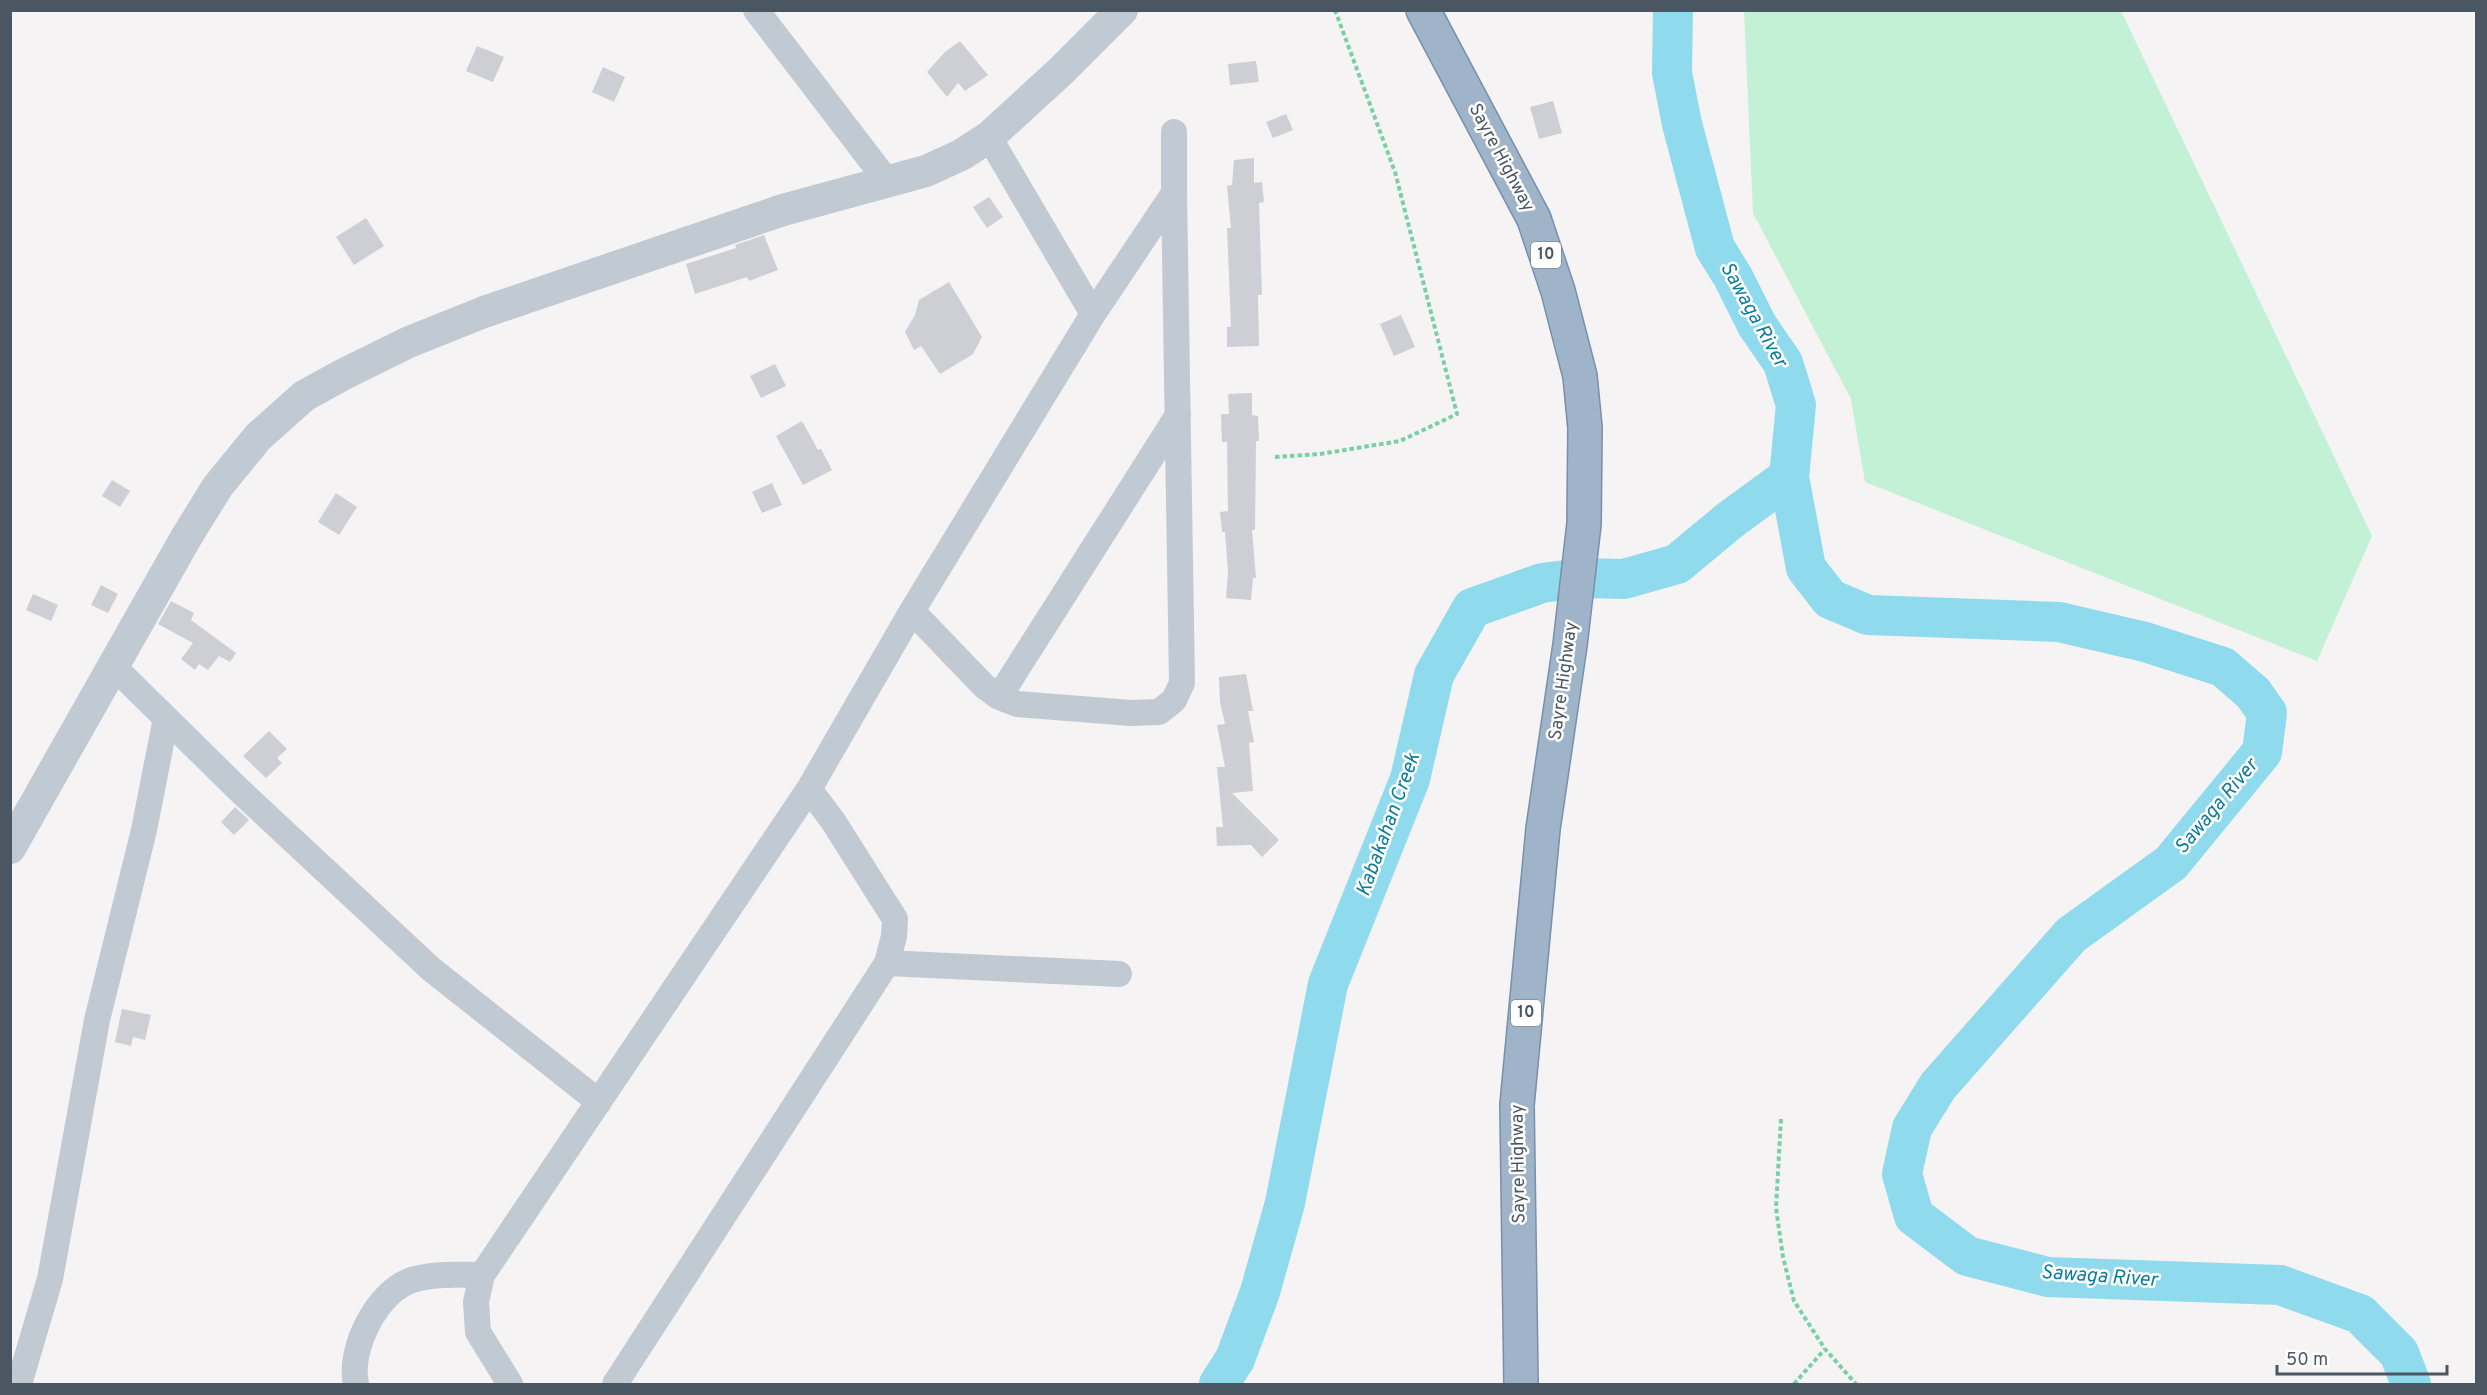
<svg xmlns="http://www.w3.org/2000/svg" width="2487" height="1395" font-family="Overpass,sans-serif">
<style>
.green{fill:#c3f1d5}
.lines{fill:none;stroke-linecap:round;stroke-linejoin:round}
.river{stroke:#90daee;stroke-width:40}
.building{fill:#cdcfd5}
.trunk-casing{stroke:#7690ad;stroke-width:36}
.path{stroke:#7ad0a6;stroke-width:4;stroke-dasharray:4.5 3;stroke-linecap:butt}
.minor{stroke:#c1cad2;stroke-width:26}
.tertiary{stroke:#c1cad2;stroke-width:32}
.trunk{stroke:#9fb4c9;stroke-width:33}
.labels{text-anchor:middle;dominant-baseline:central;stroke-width:5;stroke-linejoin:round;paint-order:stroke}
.shield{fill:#fff;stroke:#808990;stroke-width:1.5}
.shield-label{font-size:16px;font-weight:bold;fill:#4a5661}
.street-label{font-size:18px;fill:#4a5661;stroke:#fff}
.water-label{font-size:20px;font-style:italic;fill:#0c7c9b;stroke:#fff}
</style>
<rect width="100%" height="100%" fill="#f5f3f3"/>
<!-- green -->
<path class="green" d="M 1744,11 L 2121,11 L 2372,536 L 2317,661 L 1865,482 L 1851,399 L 1753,213 Z"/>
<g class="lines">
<!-- river -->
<path class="river" d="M 1673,10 L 1672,73 L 1682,124 L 1715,248 L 1733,277 L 1757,325 L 1783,363 L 1796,405 L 1789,477 L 1806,568 L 1830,599 L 1868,615 L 2059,622 L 2145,642 L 2223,667 L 2253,693 L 2267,713 L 2262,752 L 2171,863 L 2071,935 L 1938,1086 L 1912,1128 L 1902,1174 L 1914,1216 L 1967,1256 L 2048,1277 L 2280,1285 L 2360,1314 L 2399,1353 L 2411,1384
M 1219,1384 L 1235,1359 L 1260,1292 L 1285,1203 L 1328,984 L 1410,779 L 1434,675 L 1472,608 L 1542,583 L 1582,578 L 1624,579 L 1677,564 L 1730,520 L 1789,477"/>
</g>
<!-- building -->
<path class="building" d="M 960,41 L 988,75 L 965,91 L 958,83 L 947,97 L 927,72 L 945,52 Z
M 477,46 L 504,57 L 493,82 L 466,71 Z
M 1256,61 L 1259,82 L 1230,85 L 1228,64 Z
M 603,67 L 625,77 L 614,102 L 592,92 Z
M 1553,101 L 1562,133 L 1539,139 L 1530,107 Z
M 1286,114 L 1293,130 L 1273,138 L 1266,122 Z
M 1254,158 L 1254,183 L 1262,182 L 1264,202 L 1259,203 L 1262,295 L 1258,295 L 1259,346 L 1227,347 L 1227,327 L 1231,327 L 1227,228 L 1231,228 L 1227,186 L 1232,185 L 1234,160 Z
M 989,197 L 1003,217 L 987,228 L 973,207 Z
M 366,218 L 384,246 L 354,265 L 336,237 Z
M 764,235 L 778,270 L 749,281 L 747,277 L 695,294 L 686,264 L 736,248 L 735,245 Z
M 949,282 L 982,337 L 973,354 L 940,374 L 921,346 L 914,350 L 905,332 L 915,315 L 919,300 Z
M 1401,315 L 1415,347 L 1394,356 L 1380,324 Z
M 775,364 L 786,386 L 761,398 L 750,376 Z
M 1252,393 L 1252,415 L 1258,416 L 1259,441 L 1256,441 L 1255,530 L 1252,530 L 1256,578 L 1253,578 L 1251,600 L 1226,598 L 1228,572 L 1225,532 L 1222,532 L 1220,512 L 1228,511 L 1227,442 L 1222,442 L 1221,414 L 1229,414 L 1228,394 Z
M 802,421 L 818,450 L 821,449 L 832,470 L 803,485 L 776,436 Z
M 112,480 L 130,491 L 120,507 L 102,496 Z
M 772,483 L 782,505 L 762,513 L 752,492 Z
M 336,493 L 357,507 L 339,535 L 318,522 Z
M 101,585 L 118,594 L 108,613 L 91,605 Z
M 33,594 L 58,605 L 51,621 L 26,610 Z
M 171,601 L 194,613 L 191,620 L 236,653 L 230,662 L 219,656 L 208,670 L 199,664 L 195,670 L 181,659 L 193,643 L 158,624 Z
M 1246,674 L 1253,711 L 1248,711 L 1254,742 L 1249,743 L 1253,791 L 1232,793 L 1279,840 L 1262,857 L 1251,845 L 1217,846 L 1216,827 L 1223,827 L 1217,767 L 1225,767 L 1217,725 L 1225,724 L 1220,702 L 1219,677 Z
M 269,731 L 287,749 L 277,758 L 282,763 L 266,778 L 243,756 Z
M 235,807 L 249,820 L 234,835 L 221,822 Z
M 122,1009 L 151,1015 L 145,1040 L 133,1037 L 131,1046 L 115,1042 Z"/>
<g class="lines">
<!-- trunk casing -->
<g class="trunk-casing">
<path id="trunk" d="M 1423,10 L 1534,219 L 1558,291 L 1580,376 L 1585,428 L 1584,524 L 1570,645 L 1543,829 L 1517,1105 L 1521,1384"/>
</g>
<!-- path -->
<path class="path" d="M 1275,457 L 1320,454 L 1400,441 L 1457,414 L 1395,172 L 1335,10
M 1781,1119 L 1776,1208 L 1783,1257 L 1794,1301 L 1825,1349 L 1856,1384
M 1794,1384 L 1825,1349"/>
<!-- minor -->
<path class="minor" d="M 756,10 L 887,181
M 989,137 L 1093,314 L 1174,193 L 1174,132
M 912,611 L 984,686 L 999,697 L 1017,704 L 1131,713 L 1159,712 L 1174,700 L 1182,683 L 1174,193
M 114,667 L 238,789 L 431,969 L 599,1102
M 999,697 L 1178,415
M 809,789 L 912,611 L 1093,314
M 887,963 L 1119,974
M 19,1384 L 50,1279 L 97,1020 L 144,830 L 166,718
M 356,1384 C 348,1350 377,1291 412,1280 C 434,1273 459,1275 482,1275
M 510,1384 L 478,1332 L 476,1302 L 482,1275 L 809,789 L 833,821 L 895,919 L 894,936 L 887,963 L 615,1384"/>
<!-- tertiary -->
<path class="tertiary" d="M 10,848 L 187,536 L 218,486 L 258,437 L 304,396 L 344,374 L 409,342 L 484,312 L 783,210 L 926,171 L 961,155 L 989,137 L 1061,71 L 1122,10"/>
<!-- trunk -->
<use href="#trunk" class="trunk"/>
</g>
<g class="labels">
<!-- shield labels -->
<g class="shield">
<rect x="1531" y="242" width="30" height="26" rx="4.5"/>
<rect x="1511" y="1000" width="30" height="26" rx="4.5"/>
</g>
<g class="shield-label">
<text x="1546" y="255">10</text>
<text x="1526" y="1013">10</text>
</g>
<!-- street labels -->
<g class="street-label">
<text transform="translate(1501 158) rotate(62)">Sayre Highway</text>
<text transform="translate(1564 681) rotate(-82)">Sayre Highway</text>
<text transform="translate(1519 1164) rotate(-91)">Sayre Highway</text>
</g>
<!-- water labels -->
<g class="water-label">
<text transform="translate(1753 315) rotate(61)">Sawaga River</text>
<text transform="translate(2217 807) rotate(-50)">Sawaga River</text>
<text transform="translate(1389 825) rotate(-70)">Kabakahan Creek</text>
<text transform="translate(2099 1277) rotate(4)">Sawaga River</text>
</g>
</g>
<!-- border -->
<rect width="2487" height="1395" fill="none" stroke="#4a5661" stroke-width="24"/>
<!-- scale -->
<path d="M2277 1365v9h170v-9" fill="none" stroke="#4a5661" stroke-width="3"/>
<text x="2286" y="1365" font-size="18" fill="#4a5661" stroke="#ffffff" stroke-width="4.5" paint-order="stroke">50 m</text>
</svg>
